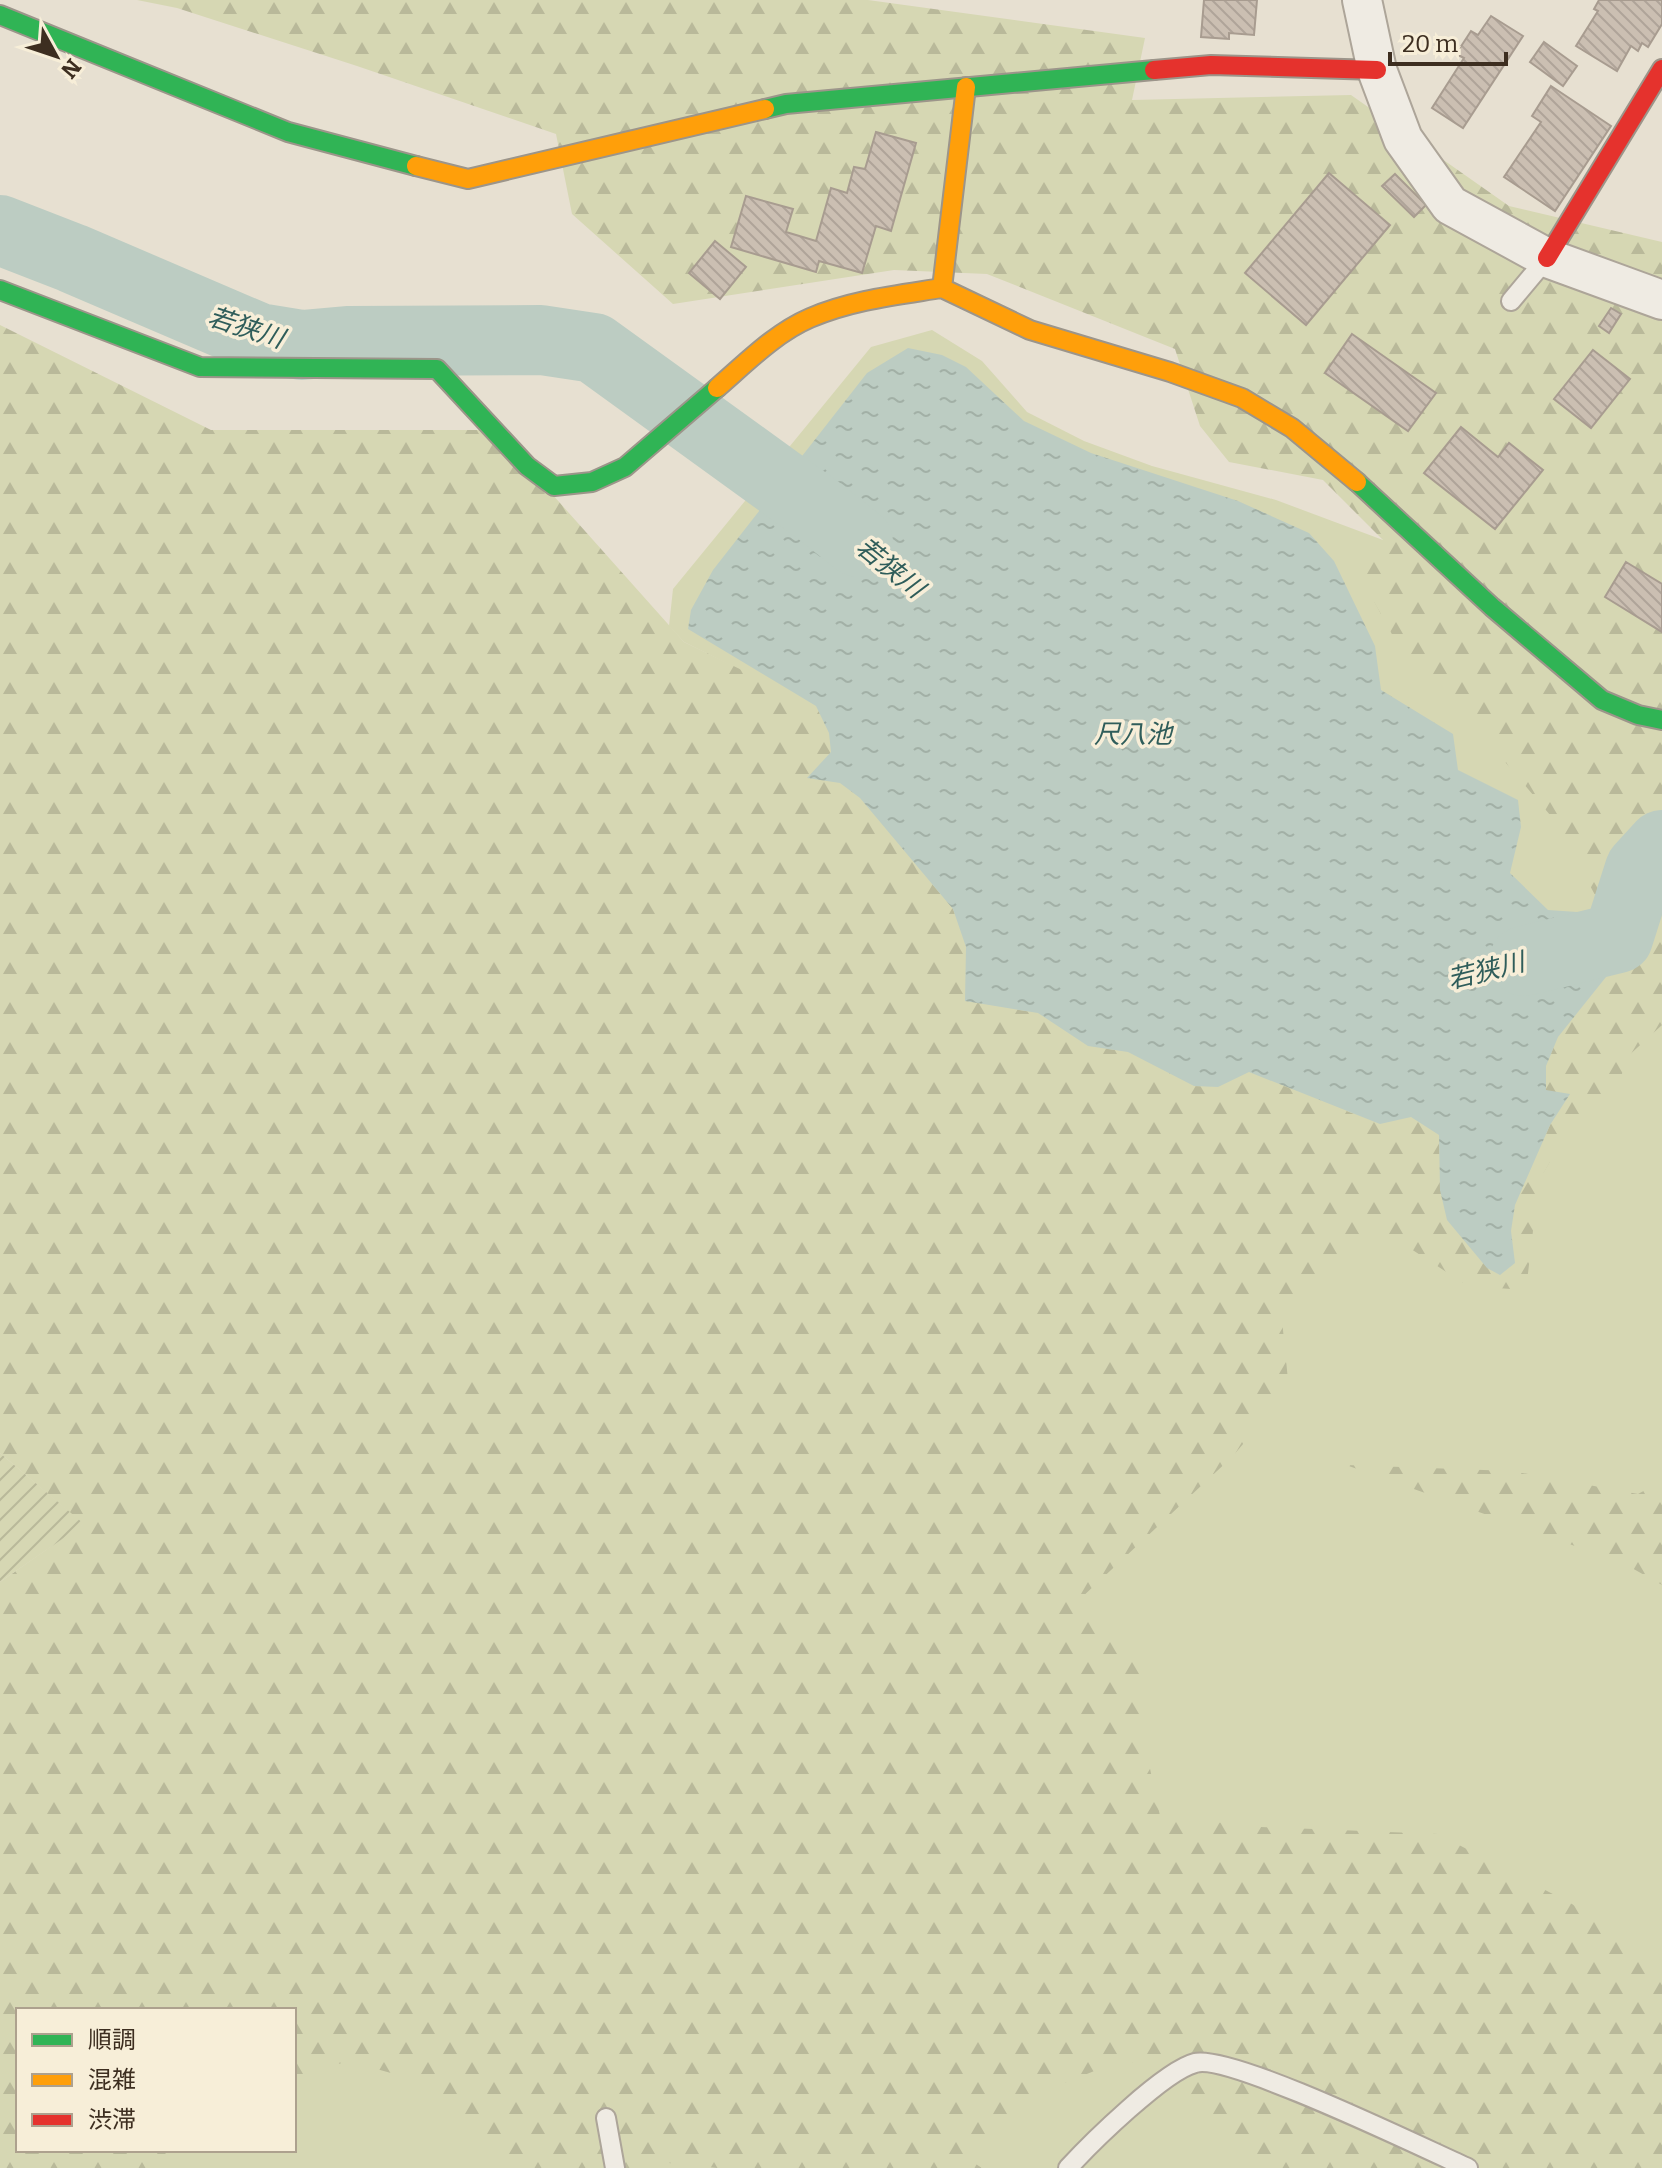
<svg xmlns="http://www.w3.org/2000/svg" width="1662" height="2168" font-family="Bitter,'Noto Sans JP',serif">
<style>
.grass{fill:#d6d7b3}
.forest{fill:url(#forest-firs)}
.garden{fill:url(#garden-furrows)}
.water{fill:url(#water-ripples)}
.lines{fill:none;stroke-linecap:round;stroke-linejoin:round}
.river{stroke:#bcccc2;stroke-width:70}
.building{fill:url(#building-back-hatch);stroke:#a89c90;stroke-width:2}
.lane-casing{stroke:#ada599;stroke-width:22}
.street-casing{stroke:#ada599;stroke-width:42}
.fast-casing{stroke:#9c958a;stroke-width:22}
.slow-casing{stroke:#9c958a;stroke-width:22}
.jam-casing{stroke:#9c958a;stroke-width:22}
.lane{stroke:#efebe3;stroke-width:18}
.street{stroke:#efebe3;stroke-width:38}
.fast{stroke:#30b455;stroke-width:18}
.slow{stroke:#ff9f0a;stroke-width:18}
.jam{stroke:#e5322d;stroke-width:18}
.labels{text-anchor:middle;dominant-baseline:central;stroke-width:7;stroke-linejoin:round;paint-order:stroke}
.water-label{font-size:26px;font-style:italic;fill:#2f5d5a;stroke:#f7eed8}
</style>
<defs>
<pattern id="forest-firs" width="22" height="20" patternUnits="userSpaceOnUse" patternTransform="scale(2)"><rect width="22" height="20" fill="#d6d7b3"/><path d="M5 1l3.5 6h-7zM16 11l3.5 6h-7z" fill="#b9b99a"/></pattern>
<pattern id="garden-furrows" width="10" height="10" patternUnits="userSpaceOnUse" patternTransform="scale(2)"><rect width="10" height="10" fill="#d6d7b3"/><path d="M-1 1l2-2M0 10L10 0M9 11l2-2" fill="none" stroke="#b9b99a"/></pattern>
<pattern id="water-ripples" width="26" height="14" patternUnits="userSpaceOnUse" patternTransform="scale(2)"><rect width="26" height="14" fill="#bcccc2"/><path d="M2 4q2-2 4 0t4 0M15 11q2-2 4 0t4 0" fill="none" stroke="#a2b0a6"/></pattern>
<pattern id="building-back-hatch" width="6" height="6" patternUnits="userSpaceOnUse" patternTransform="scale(2)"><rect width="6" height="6" fill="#cbbfb2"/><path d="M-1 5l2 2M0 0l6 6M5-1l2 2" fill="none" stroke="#afa499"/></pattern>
</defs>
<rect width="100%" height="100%" fill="#e7e0d1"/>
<!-- grass -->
<path class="grass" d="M 932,330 L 982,361 L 1027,412 L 1084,441 L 1152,466 L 1276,500 L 1383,540 L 1662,825 L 1662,2168 L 83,2168 L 96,2150 L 294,2150 L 294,2010 L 742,671 L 684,642 L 669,626 L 673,589 L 871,347 Z"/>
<!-- forest -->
<path class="forest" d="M 137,0 L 868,0 L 1145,38 L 1132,100 L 1351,95 L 1509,206 L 1662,242 L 1662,1025 L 1626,1058 L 1615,1102 L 1576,1118 L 1539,1180 L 1526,1290 L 1468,1286 L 1391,1236 L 1356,1246 L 1327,1278 L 1282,1320 L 1289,1390 L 1232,1457 L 1080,1599 L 1142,1666 L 1140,1721 L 1160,1816 L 1261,1827 L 1438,1834 L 1572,1904 L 1662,1968 L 1662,2168 L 1269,2168 L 1127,2058 L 1034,2095 L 971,2161 L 982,2168 L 717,2168 L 659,2162 L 658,2168 L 503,2168 L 423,2082 L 348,2061 L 294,2078 L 294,2010 L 18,2010 L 18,2150 L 170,2150 L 147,2168 L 0,2168 L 0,1582 L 83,1524 L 0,1453 L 0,325 L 211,430 L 481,430 L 527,466 L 684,642 L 816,706 L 829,733 L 831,752 L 840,783 L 860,798 L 953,909 L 966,947 L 965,1001 L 1038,1013 L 1088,1046 L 1128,1052 L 1194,1086 L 1218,1087 L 1249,1072 L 1379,1124 L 1411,1117 L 1439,1135 L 1440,1190 L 1514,1263 L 1511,1231 L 1515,1205 L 1550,1125 L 1570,1095 L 1546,1091 C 1546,1045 1559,1040 1582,1006 C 1596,985 1607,960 1618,938 L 1556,822 L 1478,730 L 1400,649 L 1363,581 L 1383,540 L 1323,480 L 1229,462 L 1200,426 L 1175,349 L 987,274 L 894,270 L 673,304 L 572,214 L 556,134 L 357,66 L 177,8 Z
M 1346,1465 L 1511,1471 L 1638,1494 L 1662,1481 L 1662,1585 L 1623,1563 Z"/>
<!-- garden -->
<path class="garden" d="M 0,1453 L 84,1524 L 0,1582 Z"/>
<!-- water -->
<path class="water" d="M 908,348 L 942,355 L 966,367 L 1024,421 L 1091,453 L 1238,501 L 1309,533 L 1334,561 L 1375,646 L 1381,690 L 1453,734 L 1458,770 L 1518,800 L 1521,827 L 1510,873 L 1548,910 L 1607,914 L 1618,938 L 1614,967 L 1558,1037 L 1546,1066 L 1546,1090 L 1570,1094 L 1550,1125 L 1515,1205 L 1511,1231 L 1515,1263 L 1500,1275 L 1487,1268 L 1447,1220 L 1440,1190 L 1439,1135 L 1411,1117 L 1380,1124 L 1249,1072 L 1218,1087 L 1194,1086 L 1128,1052 L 1088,1046 L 1038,1013 L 965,1001 L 966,947 L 953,909 L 860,798 L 840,783 L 807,778 L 831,752 L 829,733 L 816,706 L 688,629 L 691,610 L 713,570 L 867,373 Z"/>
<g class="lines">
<!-- river -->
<path class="river" d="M 0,230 L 72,258 L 259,338 L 302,345 L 347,341 L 541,340 L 594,348 L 818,510 L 858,542
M 1524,961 L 1618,938 L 1640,869 L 1662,845"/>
</g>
<!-- building -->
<path class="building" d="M 1204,0 L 1257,0 L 1254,35 L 1229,33 L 1229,39 L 1201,37 Z
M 1599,0 L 1662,0 L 1662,24 L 1648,47 L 1642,43 L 1638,51 L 1631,46 L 1617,71 L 1576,46 L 1598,11 L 1594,9 Z
M 1491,16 L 1523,36 L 1463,128 L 1432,108 L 1464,58 L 1456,54 L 1471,31 L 1478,35 Z
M 1544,42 L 1577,66 L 1563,86 L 1530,62 Z
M 1551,86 L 1611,126 L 1555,211 L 1504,177 L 1541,122 L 1532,116 Z
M 876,132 L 916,143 L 891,231 L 876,226 L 862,273 L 819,261 L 816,272 L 731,247 L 746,196 L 793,209 L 786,232 L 816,241 L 831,188 L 847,193 L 854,167 L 865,169 Z
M 1329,173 L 1390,225 L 1306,325 L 1245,273 Z
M 1395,174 L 1426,205 L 1414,217 L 1382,186 Z
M 715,241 L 746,267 L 720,299 L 689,273 Z
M 1611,308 L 1621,314 L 1609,333 L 1599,326 Z
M 1352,334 L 1436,393 L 1408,431 L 1325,373 Z
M 1593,350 L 1630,379 L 1591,428 L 1554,399 Z
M 1461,427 L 1498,457 L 1509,443 L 1543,470 L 1495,529 L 1424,473 Z
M 1626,562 L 1662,584 L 1662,632 L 1605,597 Z"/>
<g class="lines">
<!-- lane casing -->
<g class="lane-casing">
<path id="lane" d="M 1511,301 L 1547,258
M 606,2118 L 615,2168
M 1068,2168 C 1091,2143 1164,2071 1195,2063 C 1229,2053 1425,2149 1468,2168"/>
</g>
<!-- street casing -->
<g class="street-casing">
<path id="street" d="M 1362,0 L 1377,70 L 1403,139 L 1450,205 L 1547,258 L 1662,300"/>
</g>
<!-- fast casing -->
<g class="fast-casing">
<path id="fast" d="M 0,15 L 288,132 L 416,166
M 765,109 L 786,104 L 1154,70
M 0,290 L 200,367 L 437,369 L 527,466 L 554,486 L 592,482 L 625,467 L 717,388
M 1357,482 L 1492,607 L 1602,700 L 1638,715 L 1662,720"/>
</g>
<!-- slow casing -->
<g class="slow-casing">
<path id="slow" d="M 416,166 L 468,179 L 765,109
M 942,288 L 1030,330 L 1170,372 L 1242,398 L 1292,428 L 1357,482
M 717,388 C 746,363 775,333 810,318 C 851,300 898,295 942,288 L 966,87"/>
</g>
<!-- jam casing -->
<g class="jam-casing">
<path id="jam" d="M 1154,70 L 1211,65 L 1377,70
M 1547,258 L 1662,69"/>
</g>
<!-- lane -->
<use href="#lane" class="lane"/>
<!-- street -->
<use href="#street" class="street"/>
<!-- fast -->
<use href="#fast" class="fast"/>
<!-- slow -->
<use href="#slow" class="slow"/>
<!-- jam -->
<use href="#jam" class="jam"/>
</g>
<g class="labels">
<!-- water labels -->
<g class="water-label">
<text transform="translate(246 328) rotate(18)">若狭川</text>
<text transform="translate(890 568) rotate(39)">若狭川</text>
<text x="1133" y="734">尺八池</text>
<text transform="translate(1486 971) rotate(-14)">若狭川</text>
</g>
</g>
<!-- legend -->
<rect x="16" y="2008" width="280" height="144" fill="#f7eed8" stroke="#ada18e" stroke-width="2"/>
<rect x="32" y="2034" width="40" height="12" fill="#30b455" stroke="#ada18e" stroke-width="2"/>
<text x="88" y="2048" font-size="24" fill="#3d2e20">順調</text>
<rect x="32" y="2074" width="40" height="12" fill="#ff9f0a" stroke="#ada18e" stroke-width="2"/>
<text x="88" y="2088" font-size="24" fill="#3d2e20">混雑</text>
<rect x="32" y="2114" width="40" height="12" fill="#e5322d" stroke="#ada18e" stroke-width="2"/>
<text x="88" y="2128" font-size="24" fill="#3d2e20">渋滞</text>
<!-- north arrow -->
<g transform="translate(56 56) rotate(130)" stroke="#f7eed8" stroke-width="6" paint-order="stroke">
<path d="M0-6L14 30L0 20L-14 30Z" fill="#3d2e20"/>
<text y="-12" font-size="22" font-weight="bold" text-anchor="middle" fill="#3d2e20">N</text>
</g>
<!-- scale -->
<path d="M1390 52v12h116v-12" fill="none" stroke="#3d2e20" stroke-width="4"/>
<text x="1402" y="52" font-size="24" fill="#3d2e20" stroke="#f7eed8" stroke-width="6" paint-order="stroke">20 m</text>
</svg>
